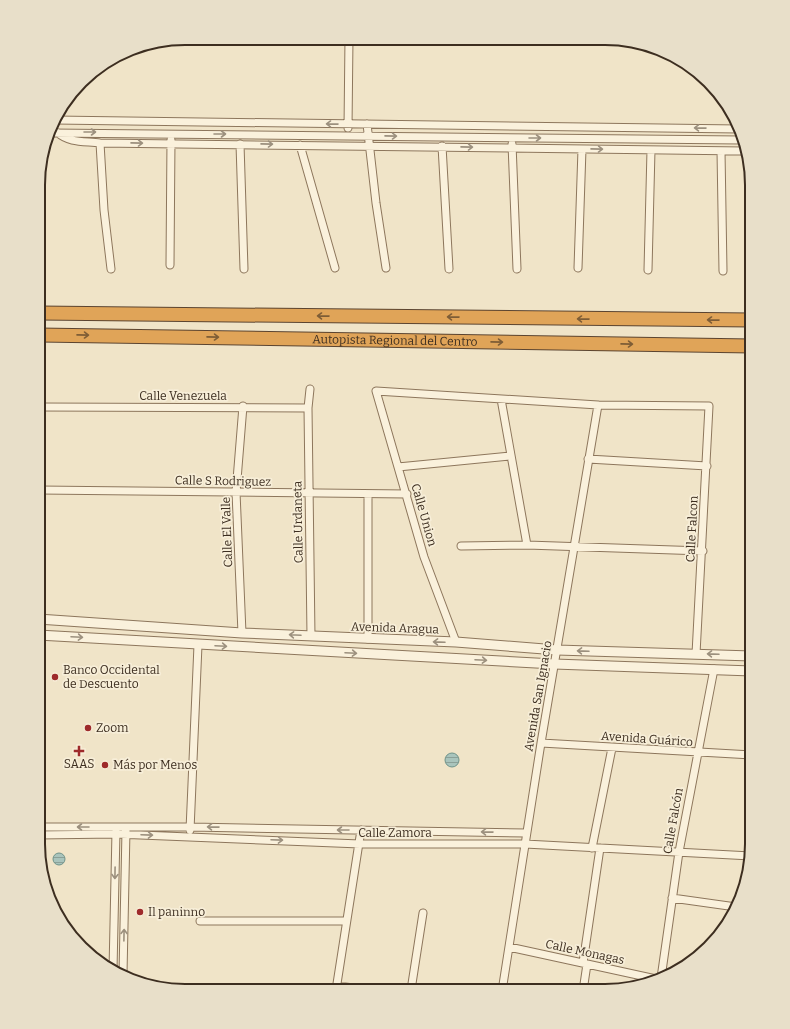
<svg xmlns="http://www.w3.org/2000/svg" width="790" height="1029" font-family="Bitter,serif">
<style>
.water{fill:url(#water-rules);stroke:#6f938a}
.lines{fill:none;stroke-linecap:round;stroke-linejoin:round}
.minor-casing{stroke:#8d765c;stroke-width:9}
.tertiary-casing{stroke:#8d765c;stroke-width:11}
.motorway-casing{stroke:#5b4430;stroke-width:15}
.minor{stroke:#faf1dc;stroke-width:7}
.tertiary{stroke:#faf1dc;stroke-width:9}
.motorway{stroke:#e0a458;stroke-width:13}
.oneway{stroke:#9c907e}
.oneway2{stroke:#7e5d36}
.poi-dot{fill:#9e2a2b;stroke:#f7eed8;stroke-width:1.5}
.labels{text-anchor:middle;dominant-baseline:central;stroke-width:3.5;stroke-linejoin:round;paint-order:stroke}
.street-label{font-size:12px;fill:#3d2e20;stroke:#f7eed8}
.poi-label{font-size:12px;fill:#3d2e20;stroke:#f7eed8;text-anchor:start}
.rim{fill:none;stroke:#3d2e20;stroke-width:2}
</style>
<defs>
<pattern id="water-rules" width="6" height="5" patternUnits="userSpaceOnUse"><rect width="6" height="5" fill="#a9c4bc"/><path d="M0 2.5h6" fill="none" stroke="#8ba098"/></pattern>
</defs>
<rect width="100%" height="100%" fill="#f0e4c8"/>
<!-- water -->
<path class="water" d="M445 760a7 7 0 1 1 14 0a7 7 0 1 1-14 0Z
M53 859a6 6 0 1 1 12 0a6 6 0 1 1-12 0Z"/>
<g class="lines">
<!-- minor casing -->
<g class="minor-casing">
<path id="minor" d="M 55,120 L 739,129
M 367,124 L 376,203 L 386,268
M 348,128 L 349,38
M 51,133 L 741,140
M 58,133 C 69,143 85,141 100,143 L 744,151
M 100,143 L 104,210 L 111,269
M 240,144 L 244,269
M 512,144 L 517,269
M 300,145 L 335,268
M 442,146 L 449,269
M 721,151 L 723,271
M 170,265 L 171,140
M 578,268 L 582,149
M 648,270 L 651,150
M 501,399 L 527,545
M 39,407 L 308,408 L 310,389
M 308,408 L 311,636
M 588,459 L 707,466
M 398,467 L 511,456
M 39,490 L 407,494
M 368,494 L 368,639
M 461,546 L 527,545 L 703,551
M 242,633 L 236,492 L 243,406
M 456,642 L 424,557 L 376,391 L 598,405 L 709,406 L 696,654
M 541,743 L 752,755
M 38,827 L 191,827 L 526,833
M 190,830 L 198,645
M 38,835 L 116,834 L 360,844 L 525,844 L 751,856
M 592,848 L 612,748
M 672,898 L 736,907
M 200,921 L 346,921
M 509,947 L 656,979
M 583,963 L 600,848
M 113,970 L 116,831
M 123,974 L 126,830
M 661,978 L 679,852 L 714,669
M 337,986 L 370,990
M 336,990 L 361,830
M 411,990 L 423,913
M 502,991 L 541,743 L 598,405
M 583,991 L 587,964"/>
</g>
<!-- tertiary casing -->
<g class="tertiary-casing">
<path id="tertiary" d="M 38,619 L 242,633 L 456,642 L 557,650 L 752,656
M 38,635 L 554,664 L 752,671"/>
</g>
<!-- motorway casing -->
<g class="motorway-casing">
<g id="motorway">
<path d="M 39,313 L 752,320"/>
<path id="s1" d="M 39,335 L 752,346"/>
</g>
</g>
<!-- minor -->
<use href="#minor" class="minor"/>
<!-- tertiary -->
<use href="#tertiary" class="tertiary"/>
<!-- motorway -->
<use href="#motorway" class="motorway"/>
</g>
<!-- one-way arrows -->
<defs><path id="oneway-shaft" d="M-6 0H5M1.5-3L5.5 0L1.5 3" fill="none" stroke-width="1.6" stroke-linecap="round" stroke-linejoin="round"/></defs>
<g class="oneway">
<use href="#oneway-shaft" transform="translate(332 124) rotate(-179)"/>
<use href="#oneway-shaft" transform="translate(700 128) rotate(-179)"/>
<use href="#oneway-shaft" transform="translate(90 132)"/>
<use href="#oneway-shaft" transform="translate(220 134)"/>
<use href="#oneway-shaft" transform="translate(391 136) rotate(1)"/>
<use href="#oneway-shaft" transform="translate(535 138)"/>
<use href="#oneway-shaft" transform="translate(137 143) rotate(1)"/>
<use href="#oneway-shaft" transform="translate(267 144) rotate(1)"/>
<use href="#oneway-shaft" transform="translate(467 147) rotate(1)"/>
<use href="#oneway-shaft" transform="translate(597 149) rotate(1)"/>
<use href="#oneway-shaft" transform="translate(295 635) rotate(-177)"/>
<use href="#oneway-shaft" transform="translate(77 637) rotate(3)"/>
<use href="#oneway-shaft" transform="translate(439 642) rotate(-178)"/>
<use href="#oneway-shaft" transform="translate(221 646) rotate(3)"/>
<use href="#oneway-shaft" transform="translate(583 651) rotate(-178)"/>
<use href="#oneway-shaft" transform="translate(351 653) rotate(3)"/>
<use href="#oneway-shaft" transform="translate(713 654) rotate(-178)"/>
<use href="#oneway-shaft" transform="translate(481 660) rotate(3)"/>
<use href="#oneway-shaft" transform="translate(83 827) rotate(180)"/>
<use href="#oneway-shaft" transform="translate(213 827) rotate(-179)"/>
<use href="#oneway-shaft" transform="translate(343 830) rotate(-180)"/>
<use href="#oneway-shaft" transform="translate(487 832) rotate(-179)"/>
<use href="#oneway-shaft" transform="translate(147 835) rotate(2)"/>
<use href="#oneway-shaft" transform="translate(277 840) rotate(2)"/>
<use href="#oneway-shaft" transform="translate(115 873) rotate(91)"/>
<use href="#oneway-shaft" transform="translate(124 935) rotate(-89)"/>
</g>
<g class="oneway2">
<use href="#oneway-shaft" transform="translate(323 316) rotate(-179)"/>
<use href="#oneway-shaft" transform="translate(453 317) rotate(-179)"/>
<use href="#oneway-shaft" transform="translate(583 319) rotate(-179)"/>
<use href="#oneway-shaft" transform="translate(713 320) rotate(-179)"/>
<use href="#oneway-shaft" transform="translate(83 335) rotate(1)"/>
<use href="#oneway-shaft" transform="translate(213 337) rotate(1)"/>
<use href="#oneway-shaft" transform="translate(497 342) rotate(1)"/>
<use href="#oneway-shaft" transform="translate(627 344) rotate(1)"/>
</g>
<!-- markers -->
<g class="poi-dot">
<circle cx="55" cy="677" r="4"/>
<circle cx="88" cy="728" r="4"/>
<path d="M77 745h4v4h4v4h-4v4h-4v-4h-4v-4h4z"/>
<circle cx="105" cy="765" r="4"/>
<circle cx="140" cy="912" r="4"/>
</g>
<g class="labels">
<!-- street labels -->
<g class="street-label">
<text stroke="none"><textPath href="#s1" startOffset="356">Autopista Regional del Centro</textPath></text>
<text x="183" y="396">Calle Venezuela</text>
<text transform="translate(223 481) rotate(1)">Calle S Rodriguez</text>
<text transform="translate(424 515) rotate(74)">Calle Union</text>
<text transform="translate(298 522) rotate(-91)">Calle Urdaneta</text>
<text transform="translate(692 529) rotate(-87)">Calle Falcon</text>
<text transform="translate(227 532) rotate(-92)">Calle El Valle</text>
<text transform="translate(395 628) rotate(2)">Avenida Aragua</text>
<text transform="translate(538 696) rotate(-80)">Avenida San Ignacio</text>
<text transform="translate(647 739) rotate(4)">Avenida Guárico</text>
<text transform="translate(673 821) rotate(-80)">Calle Falcón</text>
<text x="395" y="833">Calle Zamora</text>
<text transform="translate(585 952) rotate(12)">Calle Monagas</text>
</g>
<!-- poi labels -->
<g class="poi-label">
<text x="63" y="670">Banco Occidental<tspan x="63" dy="14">de Descuento</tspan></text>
<text x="96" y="728">Zoom</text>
<text x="79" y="764" text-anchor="middle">SAAS</text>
<text x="113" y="765">Más por Menos</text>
<text x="148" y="912">Il paninno</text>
</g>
</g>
<!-- crop -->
<path d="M0 0H790V1029H0ZM185 45H605A140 140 0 0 1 745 185V844A140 140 0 0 1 605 984H185A140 140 0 0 1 45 844V185A140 140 0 0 1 185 45Z" fill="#e8dfc9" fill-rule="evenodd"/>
<path class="rim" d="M185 45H605A140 140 0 0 1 745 185V844A140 140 0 0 1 605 984H185A140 140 0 0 1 45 844V185A140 140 0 0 1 185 45Z"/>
</svg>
